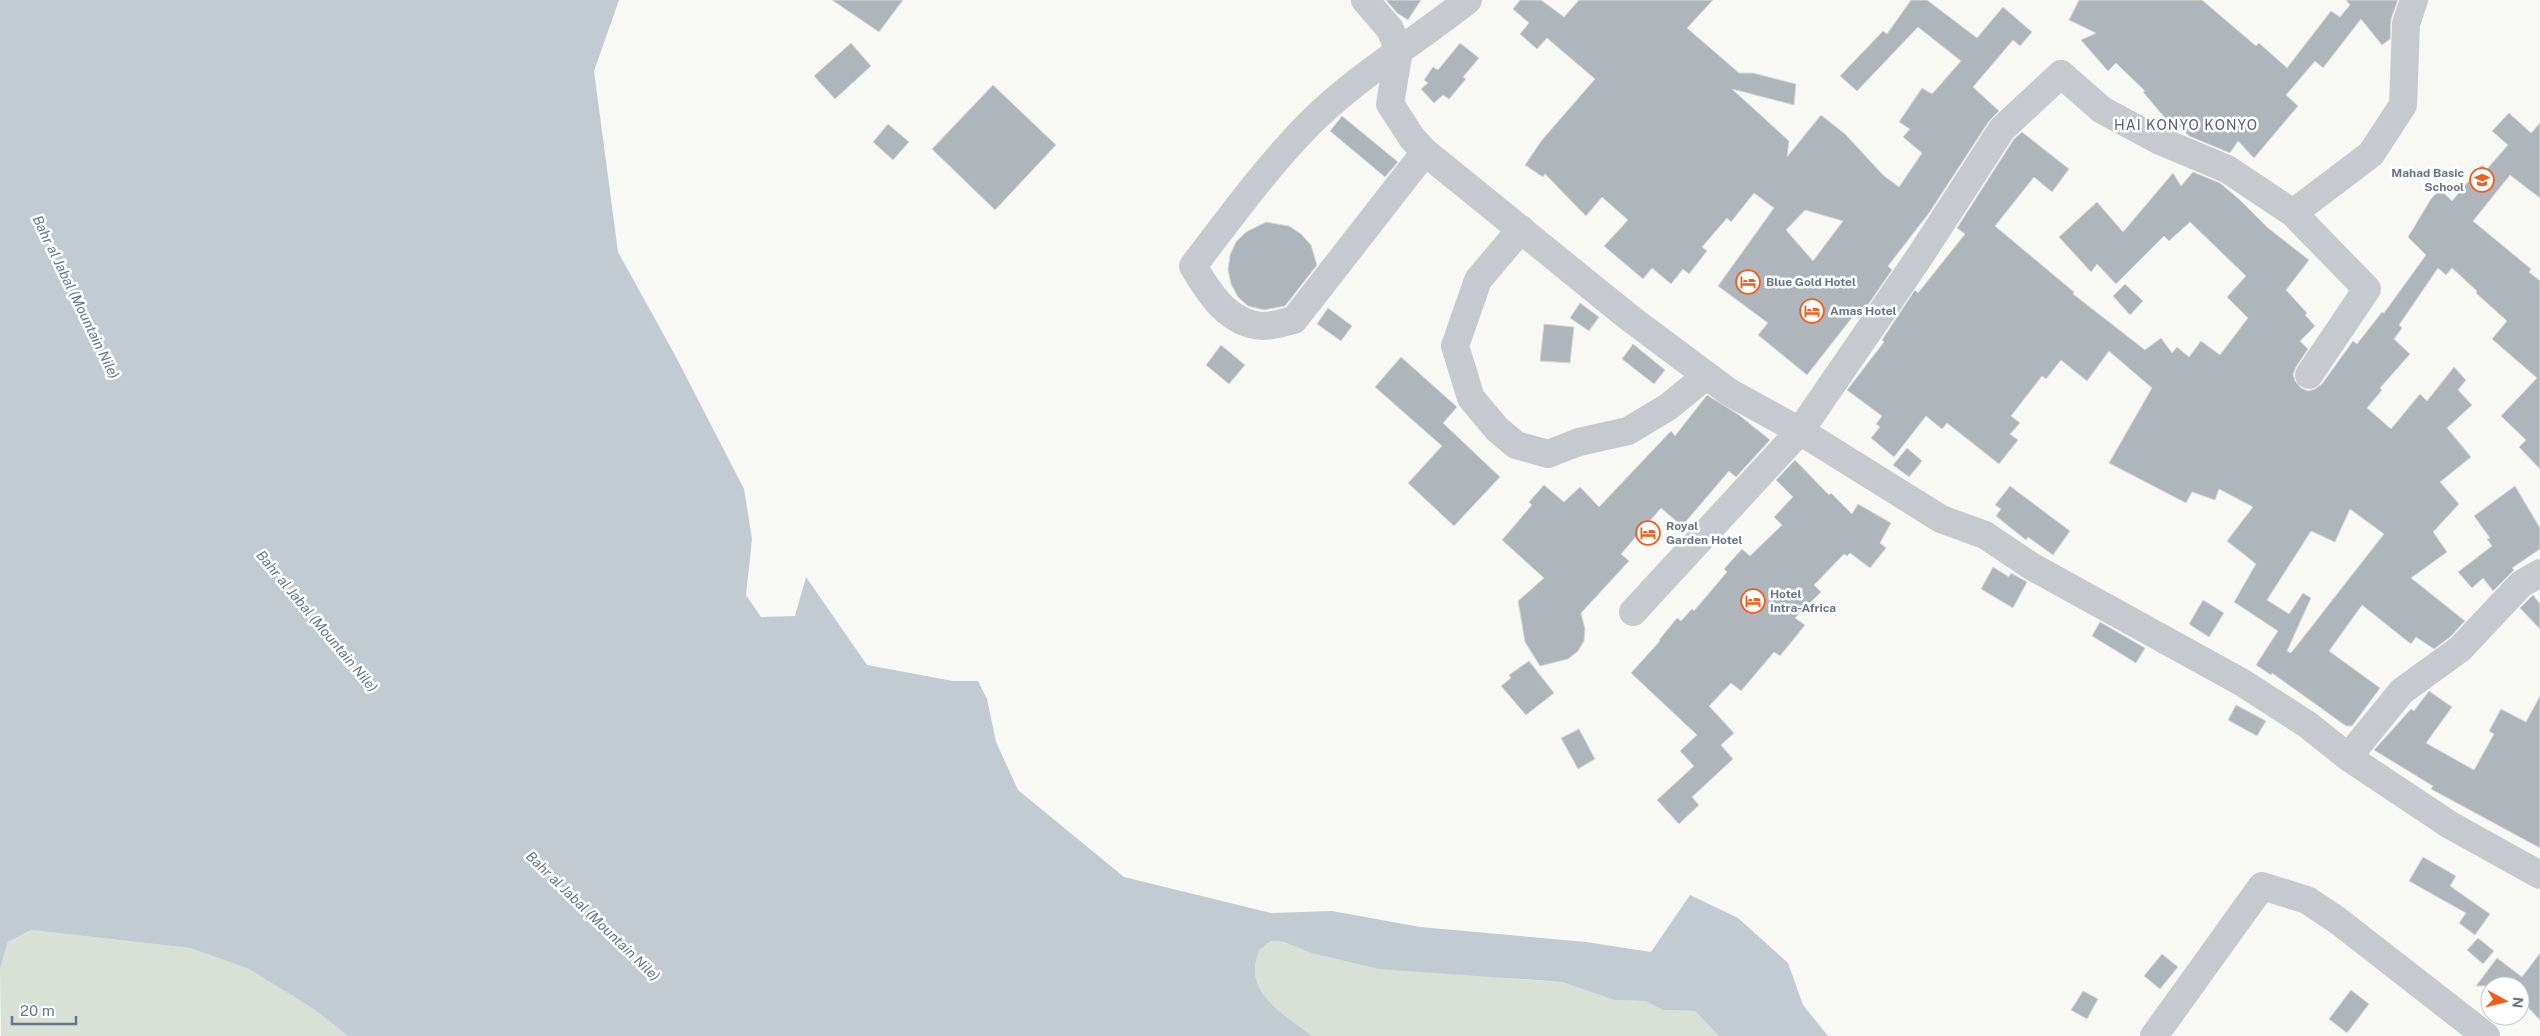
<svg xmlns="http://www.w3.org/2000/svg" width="2540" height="1036" font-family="'Public Sans',sans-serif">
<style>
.green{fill:#d9e0d6}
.water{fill:#c1cbd1}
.building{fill:#aeb6bc;stroke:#dadad7;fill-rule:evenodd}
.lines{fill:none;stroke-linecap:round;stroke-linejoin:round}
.minor{stroke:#c6c9cd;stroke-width:28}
.labels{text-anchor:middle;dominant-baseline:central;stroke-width:5;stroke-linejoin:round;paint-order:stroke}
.poi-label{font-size:12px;font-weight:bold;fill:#657688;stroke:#fff;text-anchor:start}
.neighbourhood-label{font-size:14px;letter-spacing:1px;fill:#53606d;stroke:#fff}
.water-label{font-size:14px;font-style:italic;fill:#607784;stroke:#fff}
</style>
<rect width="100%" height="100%" fill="#f8f8f5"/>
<!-- green -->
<path class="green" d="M 31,930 L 190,948 L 249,969 L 315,1010 L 348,1036 L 1,1036 L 0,969 L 8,942 Z
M 1271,941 L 1284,942 L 1308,952 L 1514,979 L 1562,982 L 1614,1000 L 1645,1001 L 1663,1010 L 1695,1011 L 1719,1036 L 1312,1036 C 1292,1020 1254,999 1255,969 C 1255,963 1257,956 1259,950 Z"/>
<!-- water -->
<path class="water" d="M 0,0 L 619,0 L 594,71 L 618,252 L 676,357 L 744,489 L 752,539 L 746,595 L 761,617 L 795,616 L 806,577 L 867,665 L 953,681 L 978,681 L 987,699 L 996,742 L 1018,790 L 1124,877 L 1271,913 L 1332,911 L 1420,927 L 1586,942 L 1651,952 L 1690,895 L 1738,918 L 1788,963 L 1803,1005 L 1828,1036 L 1719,1036 L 1695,1011 L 1663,1010 L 1645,1001 L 1614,1000 L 1562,982 L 1379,969 L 1308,952 L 1284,942 L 1271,941 L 1259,950 C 1257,956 1255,963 1255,969 C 1254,999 1292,1020 1312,1036 L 348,1036 L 315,1010 L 249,969 L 190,948 L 31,930 L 8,942 L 0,969 Z"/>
<!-- building -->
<path class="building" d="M 832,0 L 903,0 L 879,32 Z
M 1386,0 L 1421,0 L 1408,20 L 1397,13 Z
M 1520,0 L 1541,0 L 1564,17 L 1579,0 L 1713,0 L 1687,28 L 1739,73 L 1753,73 L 1796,84 L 1794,105 L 1732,89 L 1789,141 L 1787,157 L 1821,115 L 1845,134 L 1883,175 L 1899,187 L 1922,153 L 1903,137 L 1910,129 L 1899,122 L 1922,88 L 1932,94 L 1961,61 L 1918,27 L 1857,91 L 1840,76 L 1883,31 L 1887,34 L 1911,0 L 1927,0 L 1977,38 L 2003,7 L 2032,32 L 2020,46 L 2013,40 L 1973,87 L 1999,111 L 1989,121 L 1929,213 L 1888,266 L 1892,270 L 1858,319 L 1854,315 L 1807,375 L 1758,335 L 1768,323 L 1718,286 L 1774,208 L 1754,193 L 1731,222 L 1727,218 L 1702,247 L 1707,251 L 1689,274 L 1683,269 L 1671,284 L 1652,268 L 1643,279 L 1604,246 L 1628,220 L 1602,197 L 1586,216 L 1545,174 L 1543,177 L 1525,165 L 1542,140 L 1595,79 L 1547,38 L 1537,49 L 1520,34 L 1529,23 L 1513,9 ZM 1805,210 L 1843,221 L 1813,261 L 1786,230 Z
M 2079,0 L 2202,0 L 2256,46 L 2259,43 L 2287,68 L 2331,11 L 2340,17 L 2350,5 L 2346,0 L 2398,0 L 2391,19 L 2390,39 L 2382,45 L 2361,19 L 2323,68 L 2315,61 L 2286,95 L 2298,106 L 2254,158 L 2238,141 L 2230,153 L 2189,136 L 2174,121 L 2171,125 L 2143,92 L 2145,91 L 2116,63 L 2108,71 L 2081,40 L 2096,33 L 2069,20 Z
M 851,43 L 871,66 L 835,99 L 814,76 Z
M 1460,43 L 1479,58 L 1463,77 L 1466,79 L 1449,99 L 1443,95 L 1434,103 L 1421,89 L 1428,83 L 1424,80 L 1433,67 L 1438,70 Z
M 993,85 L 1056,145 L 995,210 L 932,149 Z
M 2509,113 L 2531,133 L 2540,123 L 2540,198 L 2510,175 L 2473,221 L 2531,269 L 2529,272 L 2540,281 L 2540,469 L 2519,447 L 2526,440 L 2501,416 L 2537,378 L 2492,339 L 2507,321 L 2476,293 L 2477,291 L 2452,268 L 2446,275 L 2438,268 L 2399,325 L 2402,328 L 2394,339 L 2410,354 L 2380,388 L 2382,390 L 2367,408 L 2391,429 L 2420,394 L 2427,401 L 2454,367 L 2466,380 L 2458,390 L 2472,405 L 2447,428 L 2471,457 L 2440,482 L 2459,504 L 2433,532 L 2447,552 L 2411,578 L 2465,621 L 2450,637 L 2434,649 L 2416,637 L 2411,644 L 2362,605 L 2329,651 L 2380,688 L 2352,726 L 2346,726 L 2272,673 L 2271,675 L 2256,665 L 2278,631 L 2234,602 L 2256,564 L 2227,541 L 2253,507 L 2219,489 L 2215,500 L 2192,492 L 2186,503 L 2109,463 L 2152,388 L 2109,351 L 2087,381 L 2061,360 L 2046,379 L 2042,376 L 2011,416 L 2020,423 L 2010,434 L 2018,440 L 1999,464 L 1947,423 L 1942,429 L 1926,416 L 1894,457 L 1871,438 L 1880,427 L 1876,424 L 1882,416 L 1847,390 L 1884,342 L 1882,340 L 1915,290 L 1918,293 L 1965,234 L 1957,228 L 2014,139 L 2022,132 L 2069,169 L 2052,192 L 2034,177 L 1995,226 L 2074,292 L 2073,294 L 2145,350 L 2161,338 L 2172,353 L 2177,347 L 2189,357 L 2201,341 L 2220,355 L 2248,318 L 2227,297 L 2246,276 L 2190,222 L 2169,241 L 2164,236 L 2116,284 L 2097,264 L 2091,272 L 2059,237 L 2097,202 L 2123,232 L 2173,173 L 2181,186 L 2193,172 L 2220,183 L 2240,200 L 2268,228 L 2309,260 L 2286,290 L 2307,313 L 2305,315 L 2315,326 L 2300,341 L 2308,349 L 2296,367 L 2293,374 L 2295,381 L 2301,388 L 2308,391 L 2315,389 L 2322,384 L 2353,341 L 2357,344 L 2382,312 L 2384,313 L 2426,255 L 2408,237 L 2431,199 L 2440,189 L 2452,201 L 2482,165 L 2487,169 L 2508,145 L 2492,131 ZM 2350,509 L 2384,534 L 2291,653 L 2287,651 L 2311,598 L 2303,593 L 2289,614 L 2267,600 L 2311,531 L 2335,542 Z
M 1342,116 L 1398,162 L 1385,177 L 1330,131 Z
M 888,124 L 909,142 L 893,160 L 873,142 Z
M 1266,222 L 1289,226 L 1301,234 L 1311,245 L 1317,265 L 1285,306 L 1264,310 L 1248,306 L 1238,297 L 1231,284 L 1228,270 L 1230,255 L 1236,242 L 1246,232 Z
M 2125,284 L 2143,301 L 2130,315 L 2113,296 Z
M 1580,303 L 1599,317 L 1589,331 L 1570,318 Z
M 1328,308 L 1352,326 L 1341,341 L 1317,324 Z
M 1544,324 L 1574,327 L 1570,363 L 1540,361 Z
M 1633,344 L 1665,370 L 1654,384 L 1622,359 Z
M 1221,345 L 1245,365 L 1229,384 L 1206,365 Z
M 1401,357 L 1457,407 L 1443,423 L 1500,477 L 1454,526 L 1408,483 L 1442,446 L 1375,387 Z
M 1707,395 L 1739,415 L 1770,440 L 1736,477 L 1729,471 L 1682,526 L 1661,508 L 1621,554 L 1629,561 L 1581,613 L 1585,629 L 1584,641 L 1578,651 L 1568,659 L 1540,666 L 1525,642 L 1518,601 L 1544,578 L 1502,540 L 1532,505 L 1529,502 L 1544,485 L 1564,502 L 1580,487 L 1599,507 L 1671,431 L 1675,436 Z
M 1907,448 L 1922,461 L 1909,477 L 1893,465 Z
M 1795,460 L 1829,495 L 1831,493 L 1852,514 L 1858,504 L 1891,523 L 1880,543 L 1886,548 L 1870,568 L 1850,553 L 1847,556 L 1844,554 L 1814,585 L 1821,592 L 1795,618 L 1805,625 L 1780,656 L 1774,652 L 1741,691 L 1731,683 L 1709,706 L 1734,733 L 1721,745 L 1733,759 L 1692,797 L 1699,805 L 1679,824 L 1657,800 L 1694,766 L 1680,751 L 1697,735 L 1631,673 L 1660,641 L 1659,640 L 1677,618 L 1681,621 L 1692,609 L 1694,611 L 1727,572 L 1724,569 L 1742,549 L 1750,556 L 1782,525 L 1774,517 L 1793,497 L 1776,480 Z
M 2010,486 L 2070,531 L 2053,555 L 2028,537 L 2026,540 L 1996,516 L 2001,509 L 1995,505 Z
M 2515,486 L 2540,528 L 2540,549 L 2512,568 L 2514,570 L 2493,591 L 2483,578 L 2472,588 L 2458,572 L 2492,546 L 2487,539 L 2490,538 L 2474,516 Z
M 1993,567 L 2009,577 L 2011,573 L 2027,582 L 2013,608 L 1981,589 Z
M 2533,595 L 2540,604 L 2540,629 L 2520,608 Z
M 2203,600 L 2224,613 L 2209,637 L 2189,624 Z
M 2100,622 L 2145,648 L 2136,663 L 2092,636 Z
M 1529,661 L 1554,693 L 1526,715 L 1501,686 L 1511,678 L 1509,675 Z
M 2429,691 L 2452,707 L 2426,743 L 2474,770 L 2494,734 L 2489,731 L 2501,709 L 2526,722 L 2540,696 L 2540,848 L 2431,789 L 2433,786 L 2374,750 L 2411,709 L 2414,711 Z
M 2236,705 L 2266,721 L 2257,736 L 2228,720 Z
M 1579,729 L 1595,759 L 1578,769 L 1561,738 Z
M 2423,857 L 2456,876 L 2450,886 L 2490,914 L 2475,935 L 2459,923 L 2466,913 L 2409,881 Z
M 2478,938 L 2494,951 L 2483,964 L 2467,950 Z
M 2540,953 L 2540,1020 L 2520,999 L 2520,986 L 2476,986 L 2497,958 L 2522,977 Z
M 2162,954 L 2178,967 L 2160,989 L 2144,976 Z
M 2351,990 L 2369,1004 L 2347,1033 L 2329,1019 Z
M 2083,991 L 2098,999 L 2087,1019 L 2071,1010 Z"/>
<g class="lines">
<!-- minor -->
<path class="minor" d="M 1365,0 L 1390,29 L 1399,51 L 1390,104 L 1412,138 L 1425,152 L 1631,319 L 1729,392 L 1800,431 L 1941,519 L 1985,535 L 2031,566 L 2243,683 L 2308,725 L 2348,757 L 2450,825 L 2540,875
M 1425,152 L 1294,320 C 1284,322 1273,326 1263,326 C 1228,324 1209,293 1193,266 C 1230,218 1266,168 1309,124 C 1356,77 1415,42 1468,0
M 2293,213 L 2367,289 L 2309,375
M 1521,229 L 1478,280 L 1455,346 L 1471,398 L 1497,429 L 1516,445 L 1548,454 L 1579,442 L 1628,431 L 1668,407 L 1706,376
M 1633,612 L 1800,431 L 1920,256 L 2002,129 L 2061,74 L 2102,110 L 2158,140 L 2227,169 L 2293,213 L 2371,154 L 2403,105 L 2406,24 L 2414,0
M 2348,757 L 2402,691 L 2460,649 L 2521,584 L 2540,573
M 2154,1036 L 2262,886 L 2307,900 L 2337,920 L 2486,1036"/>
</g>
<!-- icons -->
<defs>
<g id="school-ring" transform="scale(1.25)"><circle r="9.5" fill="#fff" stroke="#f05e1d" stroke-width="1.5"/><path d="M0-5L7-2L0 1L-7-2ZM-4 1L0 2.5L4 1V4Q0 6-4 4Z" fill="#f05e1d"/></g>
<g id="hotel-ring" transform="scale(1.25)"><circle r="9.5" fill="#fff" stroke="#f05e1d" stroke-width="1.5"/><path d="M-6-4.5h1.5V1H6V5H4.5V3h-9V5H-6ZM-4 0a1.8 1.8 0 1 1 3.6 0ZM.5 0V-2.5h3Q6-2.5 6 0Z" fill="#f05e1d"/></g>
</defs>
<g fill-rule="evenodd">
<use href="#school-ring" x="2482" y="180"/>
<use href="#hotel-ring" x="1748" y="282"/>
<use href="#hotel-ring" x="1812" y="311"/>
<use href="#hotel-ring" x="1648" y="533"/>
<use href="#hotel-ring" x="1753" y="601"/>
</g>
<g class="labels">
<!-- poi labels -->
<g class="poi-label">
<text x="2464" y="173" text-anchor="end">Mahad Basic<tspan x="2464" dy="14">School</tspan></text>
<text x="1766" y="282">Blue Gold Hotel</text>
<text x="1830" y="311">Amas Hotel</text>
<text x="1666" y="526">Royal<tspan x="1666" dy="14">Garden Hotel</tspan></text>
<text x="1770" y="594">Hotel<tspan x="1770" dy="14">Intra-Africa</tspan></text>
</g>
<!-- neighbourhood labels -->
<g class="neighbourhood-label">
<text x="2186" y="125">HAI KONYO KONYO</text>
</g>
<!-- water labels -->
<g class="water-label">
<text transform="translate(76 297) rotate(64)">Bahr al Jabal (Mountain Nile)</text>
<text transform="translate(317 621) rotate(50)">Bahr al Jabal (Mountain Nile)</text>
<text transform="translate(593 916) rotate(44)">Bahr al Jabal (Mountain Nile)</text>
</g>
</g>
<!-- north arrow -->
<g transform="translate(2505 1001) rotate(97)"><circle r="24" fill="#ffffff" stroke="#c1c8cf"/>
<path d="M0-4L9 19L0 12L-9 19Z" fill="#f05e1d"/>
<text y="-8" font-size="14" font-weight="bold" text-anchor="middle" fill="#657688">N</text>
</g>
<!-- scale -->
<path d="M12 1016v8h64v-8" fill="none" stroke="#657688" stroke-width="2.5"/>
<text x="20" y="1016" font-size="15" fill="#657688" stroke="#ffffff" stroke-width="4" paint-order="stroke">20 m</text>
</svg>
